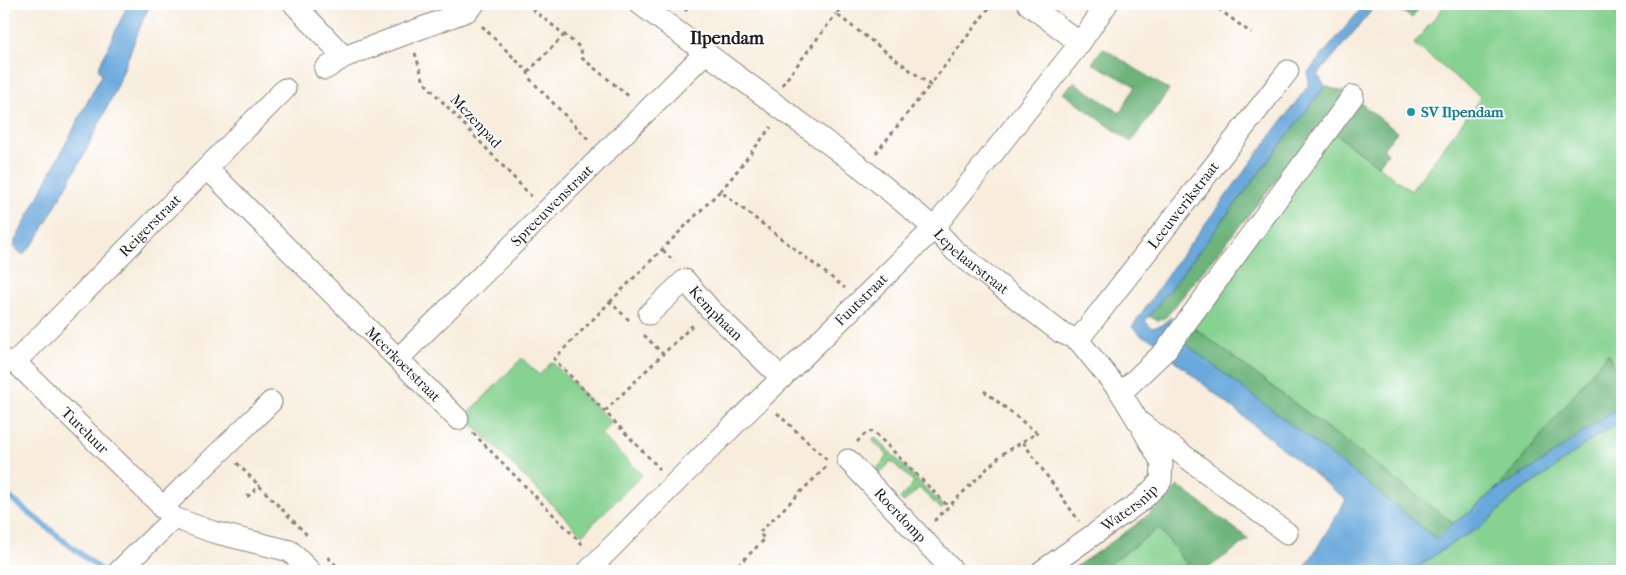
<svg xmlns="http://www.w3.org/2000/svg" width="1626" height="575" font-family="'IM FELL French Canon',serif">
<style>
.green{fill:#86d290;stroke:#517756}
.forest{fill:#6cb47a;stroke:#44684b}
.water{fill:#67a8db;stroke:#42627c}
.lines{fill:none;stroke-linecap:round;stroke-linejoin:round}
.stream{stroke:#67a8db;stroke-width:6}
.minor-casing{stroke:#8a847c;stroke-width:23}
.path{stroke:#8a847c;stroke-width:3;stroke-dasharray:4 4;stroke-linecap:butt}
.minor{stroke:#fff;stroke-width:21}
.culture-dot{fill:#0f9aa8;stroke:#fff;stroke-width:2}
.labels{text-anchor:middle;dominant-baseline:central;stroke-width:4;stroke-linejoin:round;paint-order:stroke}
.culture-label{font-size:15px;font-weight:bold;fill:#0d838f;stroke:#fff;text-anchor:start}
.street-label{font-size:15px;fill:#1c1c1c;stroke:#fff}
.quarter-label{font-size:18px;font-weight:bold;fill:#1c1c1c;stroke:#fff}
</style>
<rect width="100%" height="100%" fill="#fff"/>
<filter id="ink" filterUnits="userSpaceOnUse"><feTurbulence type="fractalNoise" baseFrequency=".02" numOctaves="2"/><feDisplacementMap in="SourceGraphic" scale="10" xChannelSelector="R" yChannelSelector="G"/><feConvolveMatrix kernelMatrix="1 2 1 2 8 2 1 2 1" color-interpolation-filters="sRGB"/></filter>
<filter id="wash" filterUnits="userSpaceOnUse"><feTurbulence type="fractalNoise" baseFrequency=".0096" numOctaves="4" result="noise"/><feDisplacementMap in="SourceGraphic" scale="20" xChannelSelector="R" yChannelSelector="G"/><feGaussianBlur stdDeviation="1.12" result="paint"/><feColorMatrix in="noise" values="0 0 0 0 0 0 0 0 0 0 0 0 0 0 0 0 0 1.4 0 .05"/><feComposite in="paint" operator="in"/></filter>
<g filter="url(#wash)">
<rect width="100%" height="100%" fill="#f8eddd"/>
<!-- green -->
<path class="green" d="M 1446,4 L 1622,4 L 1622,374 L 1619,377 L 1609,354 L 1504,481 L 1469,513 L 1453,523 L 1188,323 L 1333,132 L 1411,191 L 1481,97 L 1414,44 Z
M 522,358 L 539,375 L 552,362 L 612,423 L 601,434 L 642,475 L 582,535 L 465,417 Z
M 1622,422 L 1622,571 L 1413,571 L 1449,545 L 1484,525 L 1516,494 L 1548,473 L 1592,439 Z
M 875,437 L 944,507 L 941,509 L 919,488 L 904,502 L 900,499 L 914,482 L 891,461 L 878,476 L 873,473 L 888,456 L 872,440 Z
M 1159,528 L 1192,571 L 1100,571 Z"/>
<!-- forest -->
<path class="forest" d="M 1390,4 L 1422,4 L 1412,18 Z
M 1103,48 L 1169,90 L 1131,142 L 1063,93 L 1074,82 L 1120,113 L 1135,86 L 1092,63 Z
M 1325,86 L 1347,93 L 1166,317 L 1158,321 L 1149,316 L 1207,241 Z
M 1358,101 L 1397,132 L 1383,149 L 1388,153 L 1378,166 L 1333,132 Z
M 1188,323 L 1453,523 L 1438,539 L 1427,532 L 1360,477 L 1176,344 Z
M 1608,353 L 1619,376 L 1622,374 L 1622,405 L 1538,465 L 1494,491 L 1504,481 Z
M 1178,486 L 1249,539 L 1204,571 L 1192,571 L 1159,528 L 1100,571 L 1070,571 C 1103,547 1153,517 1178,486 Z"/>
<!-- water -->
<path class="water" d="M 128,4 L 151,4 L 144,17 L 116,89 L 85,153 L 37,239 L 23,255 L 15,248 L 15,241 L 102,74 L 98,69 Z
M 1365,4 L 1377,4 L 1318,75 L 1325,86 L 1207,241 L 1145,321 L 1151,328 L 1160,326 L 1171,317 L 1171,327 L 1184,343 L 1360,477 L 1427,532 L 1437,539 L 1453,523 L 1469,513 L 1494,491 L 1538,465 L 1622,405 L 1622,422 L 1592,439 L 1548,473 L 1516,494 L 1484,525 L 1449,545 L 1413,571 L 1303,571 L 1346,500 L 1170,357 L 1159,342 L 1142,336 L 1132,327 L 1173,267 L 1308,86 L 1308,72 Z"/>
<g class="lines">
<!-- stream -->
<path class="stream" d="M 4,493 L 102,571"/>
</g>
</g>
<g filter="url(#ink)">
<g class="lines">
<!-- minor casing -->
<g class="minor-casing">
<g id="minor">
<path d="M 294,4 L 344,57"/>
<path id="s1" d="M 640,4 L 863,169 L 934,228 L 955,251 L 1060,332 L 1078,340 L 1121,393 L 1138,421 L 1287,533"/>
<path d="M 1028,4 L 1080,43"/>
<path d="M 325,69 L 344,57 L 467,11 L 474,4"/>
<path id="s2" d="M 208,169 L 458,419"/>
<path id="s3" d="M 649,314 L 685,280 L 710,309 L 782,378"/>
<path id="s4" d="M 1078,340 L 1288,71"/>
<path id="s5" d="M 399,358 L 705,53"/>
<path id="s6" d="M 4,360 L 15,362 L 174,518 L 213,532 L 290,551 L 310,571"/>
<path id="s7" d="M 15,362 L 285,89"/>
<path d="M 1121,393 L 1165,351 L 1174,339 L 1353,96"/>
<path id="s8" d="M 848,460 L 953,571"/>
<path d="M 162,508 L 271,402"/>
<path d="M 119,571 L 174,518"/>
<path id="s9" d="M 588,571 L 674,484 L 934,228 L 1080,43 L 1107,4"/>
<path id="s10" d="M 1042,571 L 1141,501 L 1161,481 L 1162,463 L 1143,430"/>
</g>
</g>
<!-- path -->
<path class="path" d="M 526,4 L 581,48 L 582,58 L 631,98
M 845,4 L 836,14 L 930,85 L 992,4
M 1212,4 L 1251,33
M 685,11 L 691,4
M 482,26 L 528,72 L 529,78 L 590,141
M 415,53 L 424,82 L 531,196
M 528,72 L 564,35
M 782,85 L 836,14
M 876,153 L 930,85
M 720,191 L 730,180 L 771,127
M 663,250 L 674,262
M 610,302 L 720,191 L 845,288
M 629,320 L 610,302 L 554,359 L 660,469
M 644,335 L 663,354 L 695,323
M 605,411 L 663,354
M 777,413 L 827,460
M 473,433 L 584,546
M 857,442 L 866,433 L 873,431 L 948,506
M 1023,442 L 1079,521
M 237,463 L 308,536
M 247,497 L 260,485
M 934,521 L 1002,454 L 1037,433 L 983,390
M 328,557 L 341,571
M 732,571 L 765,539 L 759,533 L 828,465"/>
<!-- minor -->
<use href="#minor" class="minor"/>
</g>
</g>
<!-- markers -->
<circle class="culture-dot" cx="1411" cy="112" r="5"/>
<g class="labels">
<!-- culture labels -->
<g class="culture-label">
<text x="1421" y="112">SV Ilpendam</text>
</g>
<!-- street labels -->
<g class="street-label">
<text transform="translate(476 121) rotate(47)">Mezenpad</text>
<text stroke="none"><textPath href="#s5" startOffset="216">Spreeuwenstraat</textPath></text>
<text stroke="none"><textPath href="#s4" startOffset="171">Leeuwerikstraat</textPath></text>
<text stroke="none"><textPath href="#s7" startOffset="192">Reigerstraat</textPath></text>
<text stroke="none"><textPath href="#s1" startOffset="420">Lepelaarstraat</textPath></text>
<text stroke="none"><textPath href="#s9" startOffset="385">Fuutstraat</textPath></text>
<text stroke="none"><textPath href="#s3" startOffset="95">Kemphaan</textPath></text>
<text stroke="none"><textPath href="#s2" startOffset="276">Meerkoetstraat</textPath></text>
<text stroke="none"><textPath href="#s6" startOffset="109">Tureluur</textPath></text>
<text stroke="none"><textPath href="#s10" startOffset="108">Watersnip</textPath></text>
<text stroke="none"><textPath href="#s8" startOffset="76">Roerdomp</textPath></text>
</g>
<!-- quarter labels -->
<g class="quarter-label">
<text x="727" y="38">Ilpendam</text>
</g>
</g>
<!-- margin -->
<rect width="1626" height="575" fill="none" stroke="#fff" stroke-width="20"/>
</svg>
